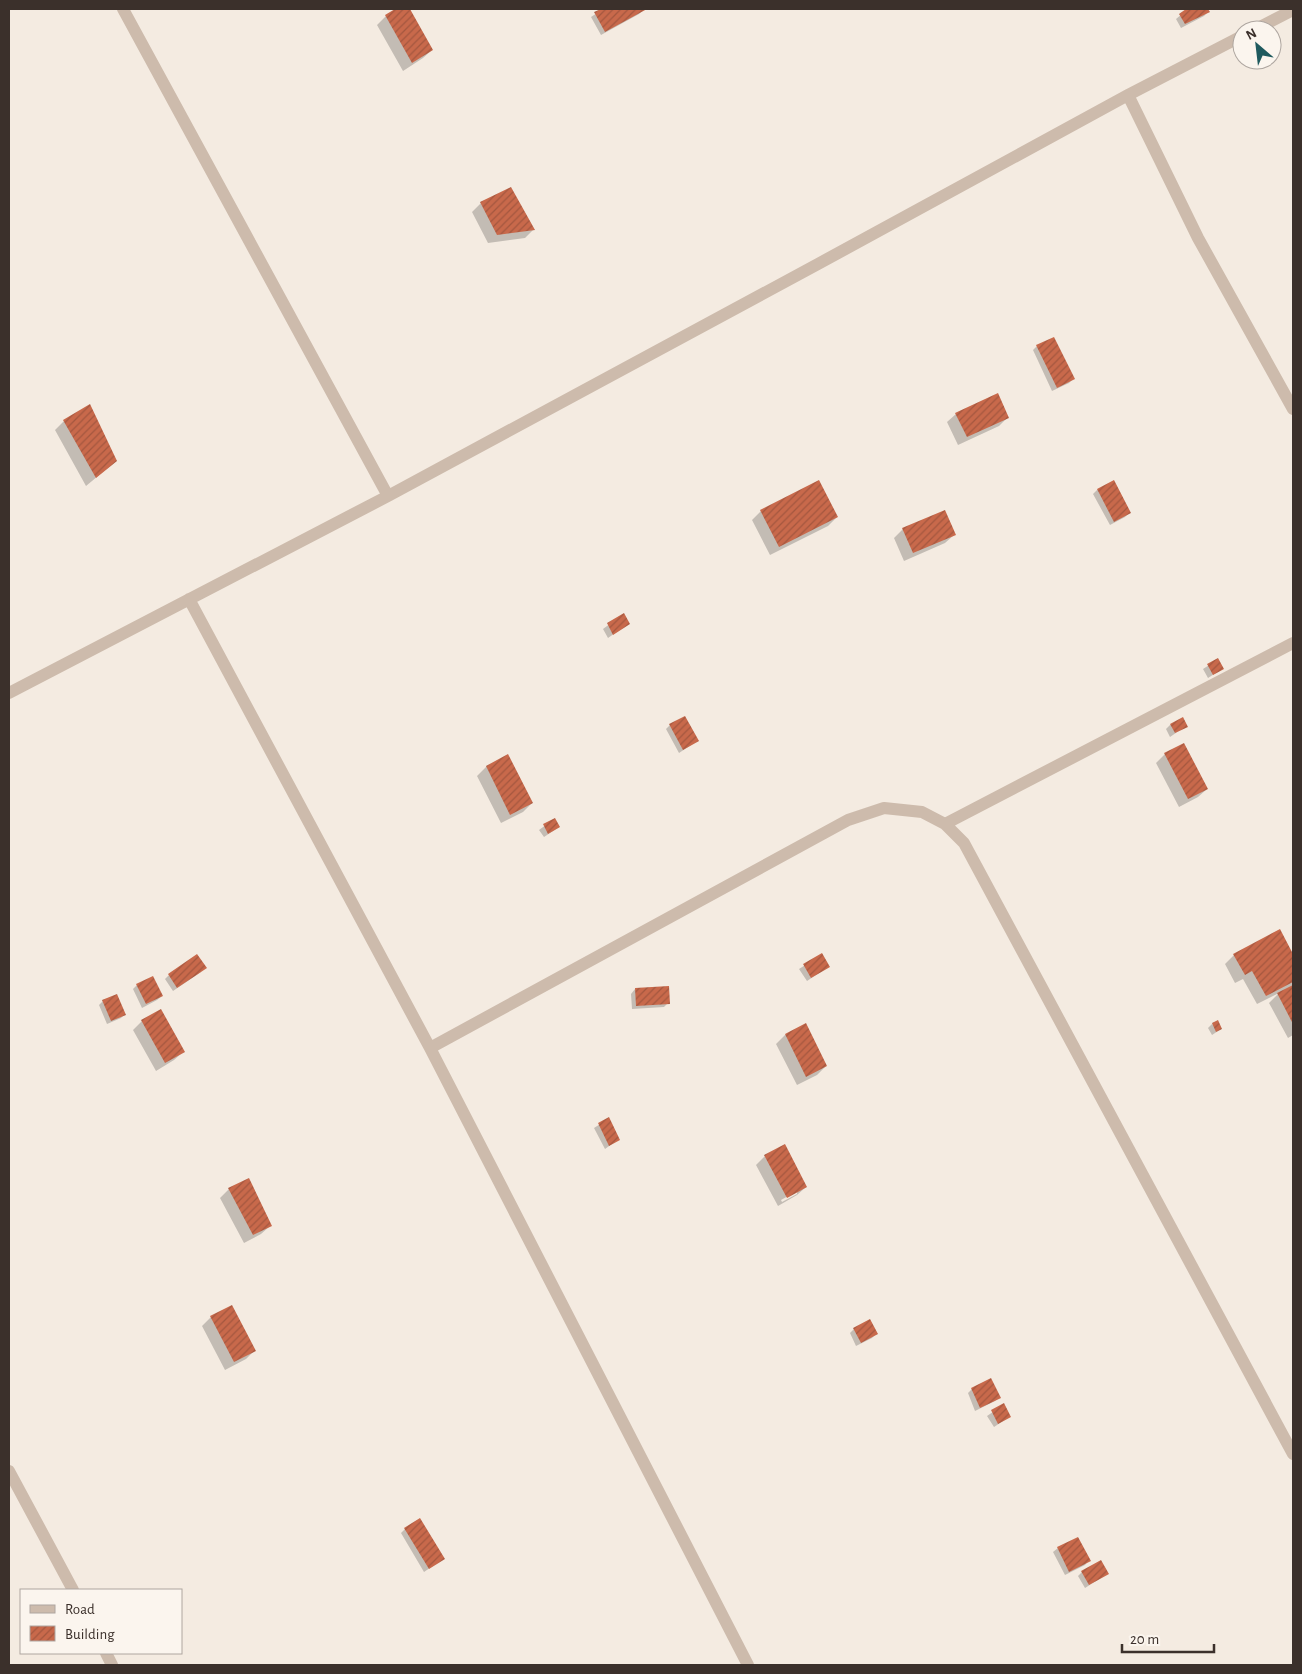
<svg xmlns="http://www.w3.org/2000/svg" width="1302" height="1674" font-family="'Alegreya Sans',sans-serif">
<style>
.shadow{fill:#0003;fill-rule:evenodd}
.building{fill:url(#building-hatch)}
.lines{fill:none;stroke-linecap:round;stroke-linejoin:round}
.minor{stroke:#cdbbac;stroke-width:12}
</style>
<defs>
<pattern id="building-hatch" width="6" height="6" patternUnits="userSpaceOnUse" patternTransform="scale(1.25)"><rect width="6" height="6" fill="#c8694b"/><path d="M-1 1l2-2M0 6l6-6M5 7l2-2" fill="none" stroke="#a4573f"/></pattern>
</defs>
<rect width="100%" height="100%" fill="#f4ebe1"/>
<!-- shadow -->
<path class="shadow" d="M 398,9 L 408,9 L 432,50 L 423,58 L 403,71 L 377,25 L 386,16 Z
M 603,9 L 643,9 L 643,10 L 639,14 L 601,35 L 591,17 Z
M 1188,9 L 1207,9 L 1208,12 L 1204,16 L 1181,28 L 1176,19 Z
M 511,189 L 534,229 L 525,238 L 488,243 L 472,212 L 481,203 Z
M 1037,346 L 1073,379 L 1069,383 L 1052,391 L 1033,350 Z
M 956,414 L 1008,417 L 999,426 L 958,445 L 947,422 Z
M 64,421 L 116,461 L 86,486 L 55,430 Z
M 1113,482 L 1129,513 L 1125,517 L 1110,525 L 1093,494 L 1097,490 Z
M 761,511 L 837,517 L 828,526 L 770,555 L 752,520 Z
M 903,529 L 954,535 L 945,543 L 904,561 L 894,538 Z
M 623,614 L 628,624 L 608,638 L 603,629 Z
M 1217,660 L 1222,669 L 1208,678 L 1203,669 Z
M 670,725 L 697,741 L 679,753 L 666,729 Z
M 1170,725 L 1186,726 L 1170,737 L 1166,729 Z
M 1165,754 L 1207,789 L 1198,797 L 1179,807 L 1156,763 Z
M 508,756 L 532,803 L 523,812 L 501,823 L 477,776 L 486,767 Z
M 554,819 L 559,827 L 544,837 L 539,830 Z
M 1279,930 L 1293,957 L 1293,1035 L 1288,1038 L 1269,1003 L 1279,993 L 1257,1004 L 1243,979 L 1235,983 L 1225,964 L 1234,955 Z
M 821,955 L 828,967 L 807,981 L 799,969 Z
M 201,972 L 173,991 L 165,979 L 169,975 Z
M 137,985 L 162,996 L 157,1000 L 142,1008 L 133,989 Z
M 635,989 L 668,1003 L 664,1007 L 632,1009 L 631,994 Z
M 103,1001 L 125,1014 L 121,1018 L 107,1024 L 99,1005 Z
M 142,1021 L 183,1052 L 174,1060 L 156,1071 L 133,1030 Z
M 1212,1024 L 1221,1029 L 1212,1035 L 1208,1028 Z
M 806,1025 L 826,1066 L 817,1075 L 797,1085 L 776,1044 L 785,1035 Z
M 608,1119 L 619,1139 L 605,1149 L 594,1128 Z
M 765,1156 L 806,1187 L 797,1195 L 778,1206 L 756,1165 ZM 797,1191 L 797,1194 L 782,1202 L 781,1200 Z
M 229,1189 L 270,1226 L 261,1234 L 244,1243 L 220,1198 Z
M 211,1317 L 255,1350 L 246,1359 L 225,1370 L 202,1326 Z
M 854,1329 L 876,1334 L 872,1338 L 856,1346 L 850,1333 Z
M 972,1389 L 999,1397 L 995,1401 L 975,1411 L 968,1393 Z
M 1003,1405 L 1009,1417 L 994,1427 L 987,1416 Z
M 405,1529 L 443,1559 L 424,1572 L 401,1533 Z
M 1078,1538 L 1089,1560 L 1085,1565 L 1065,1575 L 1053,1552 L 1058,1548 Z
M 1082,1572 L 1107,1574 L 1085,1588 L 1078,1576 Z"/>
<!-- building -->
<path class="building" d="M 395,9 L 410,9 L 433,50 L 412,63 L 385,15 Z
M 601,9 L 647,9 L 605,32 L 594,12 Z
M 1186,9 L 1208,9 L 1210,12 L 1185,24 L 1179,14 Z
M 511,187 L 535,230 L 497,235 L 480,202 Z
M 1054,337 L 1075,379 L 1057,388 L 1036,345 Z
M 998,393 L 1009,418 L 967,437 L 955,413 Z
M 90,404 L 117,461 L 96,478 L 63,420 Z
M 819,480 L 838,517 L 779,547 L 760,510 Z
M 1114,480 L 1131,513 L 1114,522 L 1097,489 Z
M 945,510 L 956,535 L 913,553 L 902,528 Z
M 624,613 L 630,624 L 613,635 L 607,623 Z
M 1218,658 L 1224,669 L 1213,675 L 1207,664 Z
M 685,716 L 699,741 L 683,750 L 669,724 Z
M 1183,717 L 1188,727 L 1175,733 L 1170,724 Z
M 1184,743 L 1208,789 L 1188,799 L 1164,753 Z
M 508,754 L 533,803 L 510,815 L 486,766 Z
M 555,818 L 560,827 L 548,834 L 543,824 Z
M 1280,929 L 1293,954 L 1293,982 L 1266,996 L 1252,971 L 1245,975 L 1233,954 Z
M 822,953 L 830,967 L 811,978 L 803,964 Z
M 197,954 L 207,968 L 177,988 L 168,974 Z
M 153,976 L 163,996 L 146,1004 L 136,984 Z
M 1293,985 L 1293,1024 L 1277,993 Z
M 669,986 L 670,1004 L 636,1006 L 635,988 Z
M 117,994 L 126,1015 L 111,1021 L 102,1000 Z
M 161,1009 L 185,1052 L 165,1063 L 141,1020 Z
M 1218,1020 L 1222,1029 L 1216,1032 L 1212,1023 Z
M 806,1023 L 827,1066 L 806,1077 L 785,1034 Z
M 609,1117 L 620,1140 L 609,1146 L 598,1123 Z
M 785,1144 L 807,1187 L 787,1198 L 764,1155 Z
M 249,1178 L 272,1226 L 253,1235 L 228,1188 Z
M 232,1305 L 256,1351 L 234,1362 L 210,1316 Z
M 870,1319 L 878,1334 L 861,1343 L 853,1328 Z
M 991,1378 L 1001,1398 L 980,1408 L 971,1388 Z
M 1004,1403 L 1011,1417 L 998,1424 L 991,1410 Z
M 420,1518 L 445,1559 L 429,1569 L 404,1528 Z
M 1078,1537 L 1091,1561 L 1069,1572 L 1057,1547 Z
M 1101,1560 L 1109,1574 L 1089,1585 L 1081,1571 Z"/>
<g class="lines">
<!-- minor -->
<path class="minor" d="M 123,9 L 388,496
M 1254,30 L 1293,10
M 1128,95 L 1198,238 L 1293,409
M 189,599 L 430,1048 L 748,1665
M 9,693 L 388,496 L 818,264 L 1128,95 L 1242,36
M 945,824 L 1293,643
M 430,1048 L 848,820 L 884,808 L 922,812 L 945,824 L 964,843 L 1293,1454
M 9,1471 L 73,1590
M 106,1653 L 112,1665"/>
</g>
<!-- border -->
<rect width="1302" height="1674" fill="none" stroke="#3b302b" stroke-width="20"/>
<!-- legend -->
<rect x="20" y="1589" width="162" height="65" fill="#fbf5ee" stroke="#aea6a0"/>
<rect x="30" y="1605" width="25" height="8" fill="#cdbbac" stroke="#aea6a0"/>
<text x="65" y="1614" font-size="15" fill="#3b302b">Road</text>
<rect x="30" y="1626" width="25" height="15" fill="url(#building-hatch)" stroke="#aea6a0"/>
<text x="65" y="1639" font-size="15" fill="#3b302b">Building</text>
<!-- north arrow -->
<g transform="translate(1257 45) rotate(332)"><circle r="24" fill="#fbf5ee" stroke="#aea6a0"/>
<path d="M0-4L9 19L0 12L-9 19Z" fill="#1f5a5e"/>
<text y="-8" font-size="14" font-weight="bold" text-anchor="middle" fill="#3b302b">N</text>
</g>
<!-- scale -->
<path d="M1122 1644v8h92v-8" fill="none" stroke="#3b302b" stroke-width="2.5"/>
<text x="1130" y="1644" font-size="15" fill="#3b302b" stroke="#fbf5ee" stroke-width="4" paint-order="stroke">20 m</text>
</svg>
